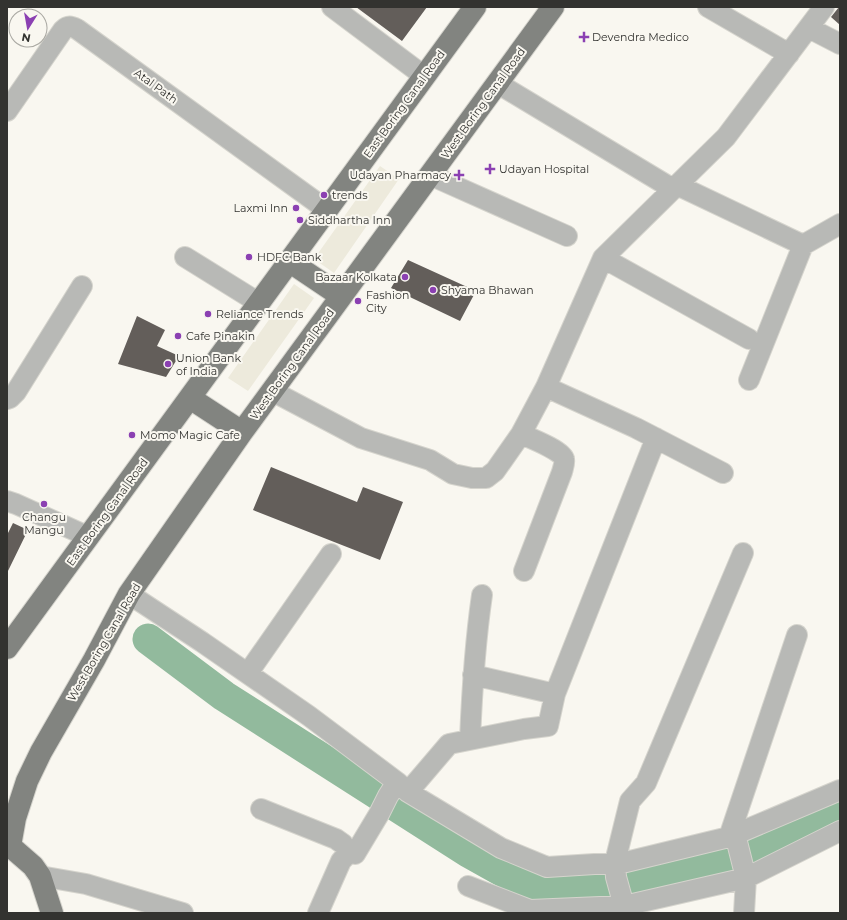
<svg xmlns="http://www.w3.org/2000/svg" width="847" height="920" font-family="Montserrat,sans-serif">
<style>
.built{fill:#edeadc}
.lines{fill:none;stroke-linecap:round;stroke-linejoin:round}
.river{stroke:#92ba9d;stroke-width:31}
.building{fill:#635e5a}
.minor-casing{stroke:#d5d4cd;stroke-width:22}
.major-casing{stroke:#d5d4cd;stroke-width:24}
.minor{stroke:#b8b9b6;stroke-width:20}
.major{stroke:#828480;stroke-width:22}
.poi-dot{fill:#8b40b2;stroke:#f9f7f0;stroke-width:1.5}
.labels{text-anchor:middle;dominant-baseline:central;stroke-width:4;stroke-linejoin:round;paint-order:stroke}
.poi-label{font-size:11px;fill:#333330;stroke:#f9f7f0;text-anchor:start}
.street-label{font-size:11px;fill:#333330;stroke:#f9f7f0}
</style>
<rect width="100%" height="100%" fill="#f9f7f0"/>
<!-- built -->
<path class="built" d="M 380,166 L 399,179 L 334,273 L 314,259 Z
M 294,284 L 314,298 L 248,391 L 228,378 Z"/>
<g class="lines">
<!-- river -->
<path class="river" d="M 148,639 L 224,696 L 468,852 L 525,884 L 578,888 L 721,865 L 751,854 L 836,813 L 840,812"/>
</g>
<!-- building -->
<path class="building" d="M 356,7 L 427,7 L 402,41 Z
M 839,7 L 840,7 L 840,25 L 831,17 Z
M 408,260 L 476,291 L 460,321 L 391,288 Z
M 137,316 L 165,330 L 157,346 L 179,356 L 166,377 L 118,364 Z
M 271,467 L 357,502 L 363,487 L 403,502 L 380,560 L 253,510 Z
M 13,523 L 28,530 L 7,573 L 7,535 Z"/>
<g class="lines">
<!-- minor casing -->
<g class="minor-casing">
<path id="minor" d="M 332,7 L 424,76
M 708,7 L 789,54
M 809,28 L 840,44
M 497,83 L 673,189
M 7,111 L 63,30 C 68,25 71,26 77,29 L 327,210
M 430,175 L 567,236
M 677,185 L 803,245 L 749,380
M 803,245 L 840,224
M 185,257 L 259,303
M 603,258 L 749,339
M 546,387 L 636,428 L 723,473
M 272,391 L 361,438 L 430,460 L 453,474 L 472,478 L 486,478 L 495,471 L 521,434 L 546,387 L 603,258 L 726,137 L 824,7
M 7,399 L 10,398 L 16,392 L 82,286
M 521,434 C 530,438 563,451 564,459 C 565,463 563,468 562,472 L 524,571
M 7,501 L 16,504 L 89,537
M 129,594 L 202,642 L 309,716 L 397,782 L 408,792 L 501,848 L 547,867 L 626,862 L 729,837 L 840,790
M 248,673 L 331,554
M 473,675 L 555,694
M 470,740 C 472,691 475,643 482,595
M 408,792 L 449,744 L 524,729 L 548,726 L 555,694 L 656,438
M 261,809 L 336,839 L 343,844 L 349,853
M 735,834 L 746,878 L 744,913
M 729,837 L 797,635
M 40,876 L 86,884 L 183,913
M 468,886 L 530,910 L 624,906 L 746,878 L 840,831
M 624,906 L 616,877 L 615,862 L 630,801 L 646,783 L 743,553
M 318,913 L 341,861 C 345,857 348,852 355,854 L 379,814 L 388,796 L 397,782"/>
</g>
<!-- major casing -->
<g class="major-casing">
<path id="major" d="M 289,261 L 341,296
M 190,398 L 242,432
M 7,648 L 475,7
M 7,845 L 10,846 L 33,866 L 40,876 L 52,913
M 10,846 L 15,818 L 27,781 L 41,752 L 94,660 L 129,594 L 242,432 L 553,7"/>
</g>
<!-- minor -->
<use href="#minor" class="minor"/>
<!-- major -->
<use href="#major" class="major"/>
</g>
<!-- markers -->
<g class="poi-dot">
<path d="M582 31h4v4h4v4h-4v4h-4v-4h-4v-4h4z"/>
<path d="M488 163h4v4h4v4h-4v4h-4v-4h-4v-4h4z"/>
<path d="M457 169h4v4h4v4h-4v4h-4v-4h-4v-4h4z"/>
<circle cx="324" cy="195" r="4"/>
<circle cx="296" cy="208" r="4"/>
<circle cx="300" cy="220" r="4"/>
<circle cx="249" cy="257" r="4"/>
<circle cx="405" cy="277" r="4"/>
<circle cx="433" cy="290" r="4"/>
<circle cx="358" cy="301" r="4"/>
<circle cx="208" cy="314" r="4"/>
<circle cx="178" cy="336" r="4"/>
<circle cx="168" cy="364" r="4"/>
<circle cx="132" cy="435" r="4"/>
<circle cx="44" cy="504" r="4"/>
</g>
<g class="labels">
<!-- poi labels -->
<g class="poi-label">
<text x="592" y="37">Devendra Medico</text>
<text x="499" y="169">Udayan Hospital</text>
<text x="451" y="175" text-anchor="end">Udayan Pharmacy</text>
<text x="332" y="195">trends</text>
<text x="288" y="208" text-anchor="end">Laxmi Inn</text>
<text x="308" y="220">Siddhartha Inn</text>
<text x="257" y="257">HDFC Bank</text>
<text x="397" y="277" text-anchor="end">Bazaar Kolkata</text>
<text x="441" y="290">Shyama Bhawan</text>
<text x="366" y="295">Fashion<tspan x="366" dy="13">City</tspan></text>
<text x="216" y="314">Reliance Trends</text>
<text x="186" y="336">Cafe Pinakin</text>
<text x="176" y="358">Union Bank<tspan x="176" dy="13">of India</tspan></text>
<text x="140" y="435">Momo Magic Cafe</text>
<text x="44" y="517" text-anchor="middle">Changu<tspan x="44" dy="13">Mangu</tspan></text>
</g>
<!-- street labels -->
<g class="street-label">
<text transform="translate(156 86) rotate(36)">Atal Path</text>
<text transform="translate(483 103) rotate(-54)">West Boring Canal Road</text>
<text transform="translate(404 104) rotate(-54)">East Boring Canal Road</text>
<text transform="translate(292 364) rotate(-54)">West Boring Canal Road</text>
<text transform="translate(107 512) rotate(-54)">East Boring Canal Road</text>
<text transform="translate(104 642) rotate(-60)">West Boring Canal Road</text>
</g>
</g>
<!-- border -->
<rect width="847" height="920" fill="none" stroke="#333330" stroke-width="16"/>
<!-- north arrow -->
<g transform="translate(28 28) rotate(191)"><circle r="19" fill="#f9f7f0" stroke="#aaa9a3"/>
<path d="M0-3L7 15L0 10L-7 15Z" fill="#8b40b2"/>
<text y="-6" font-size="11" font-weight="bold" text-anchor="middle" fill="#333330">N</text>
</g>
</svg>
